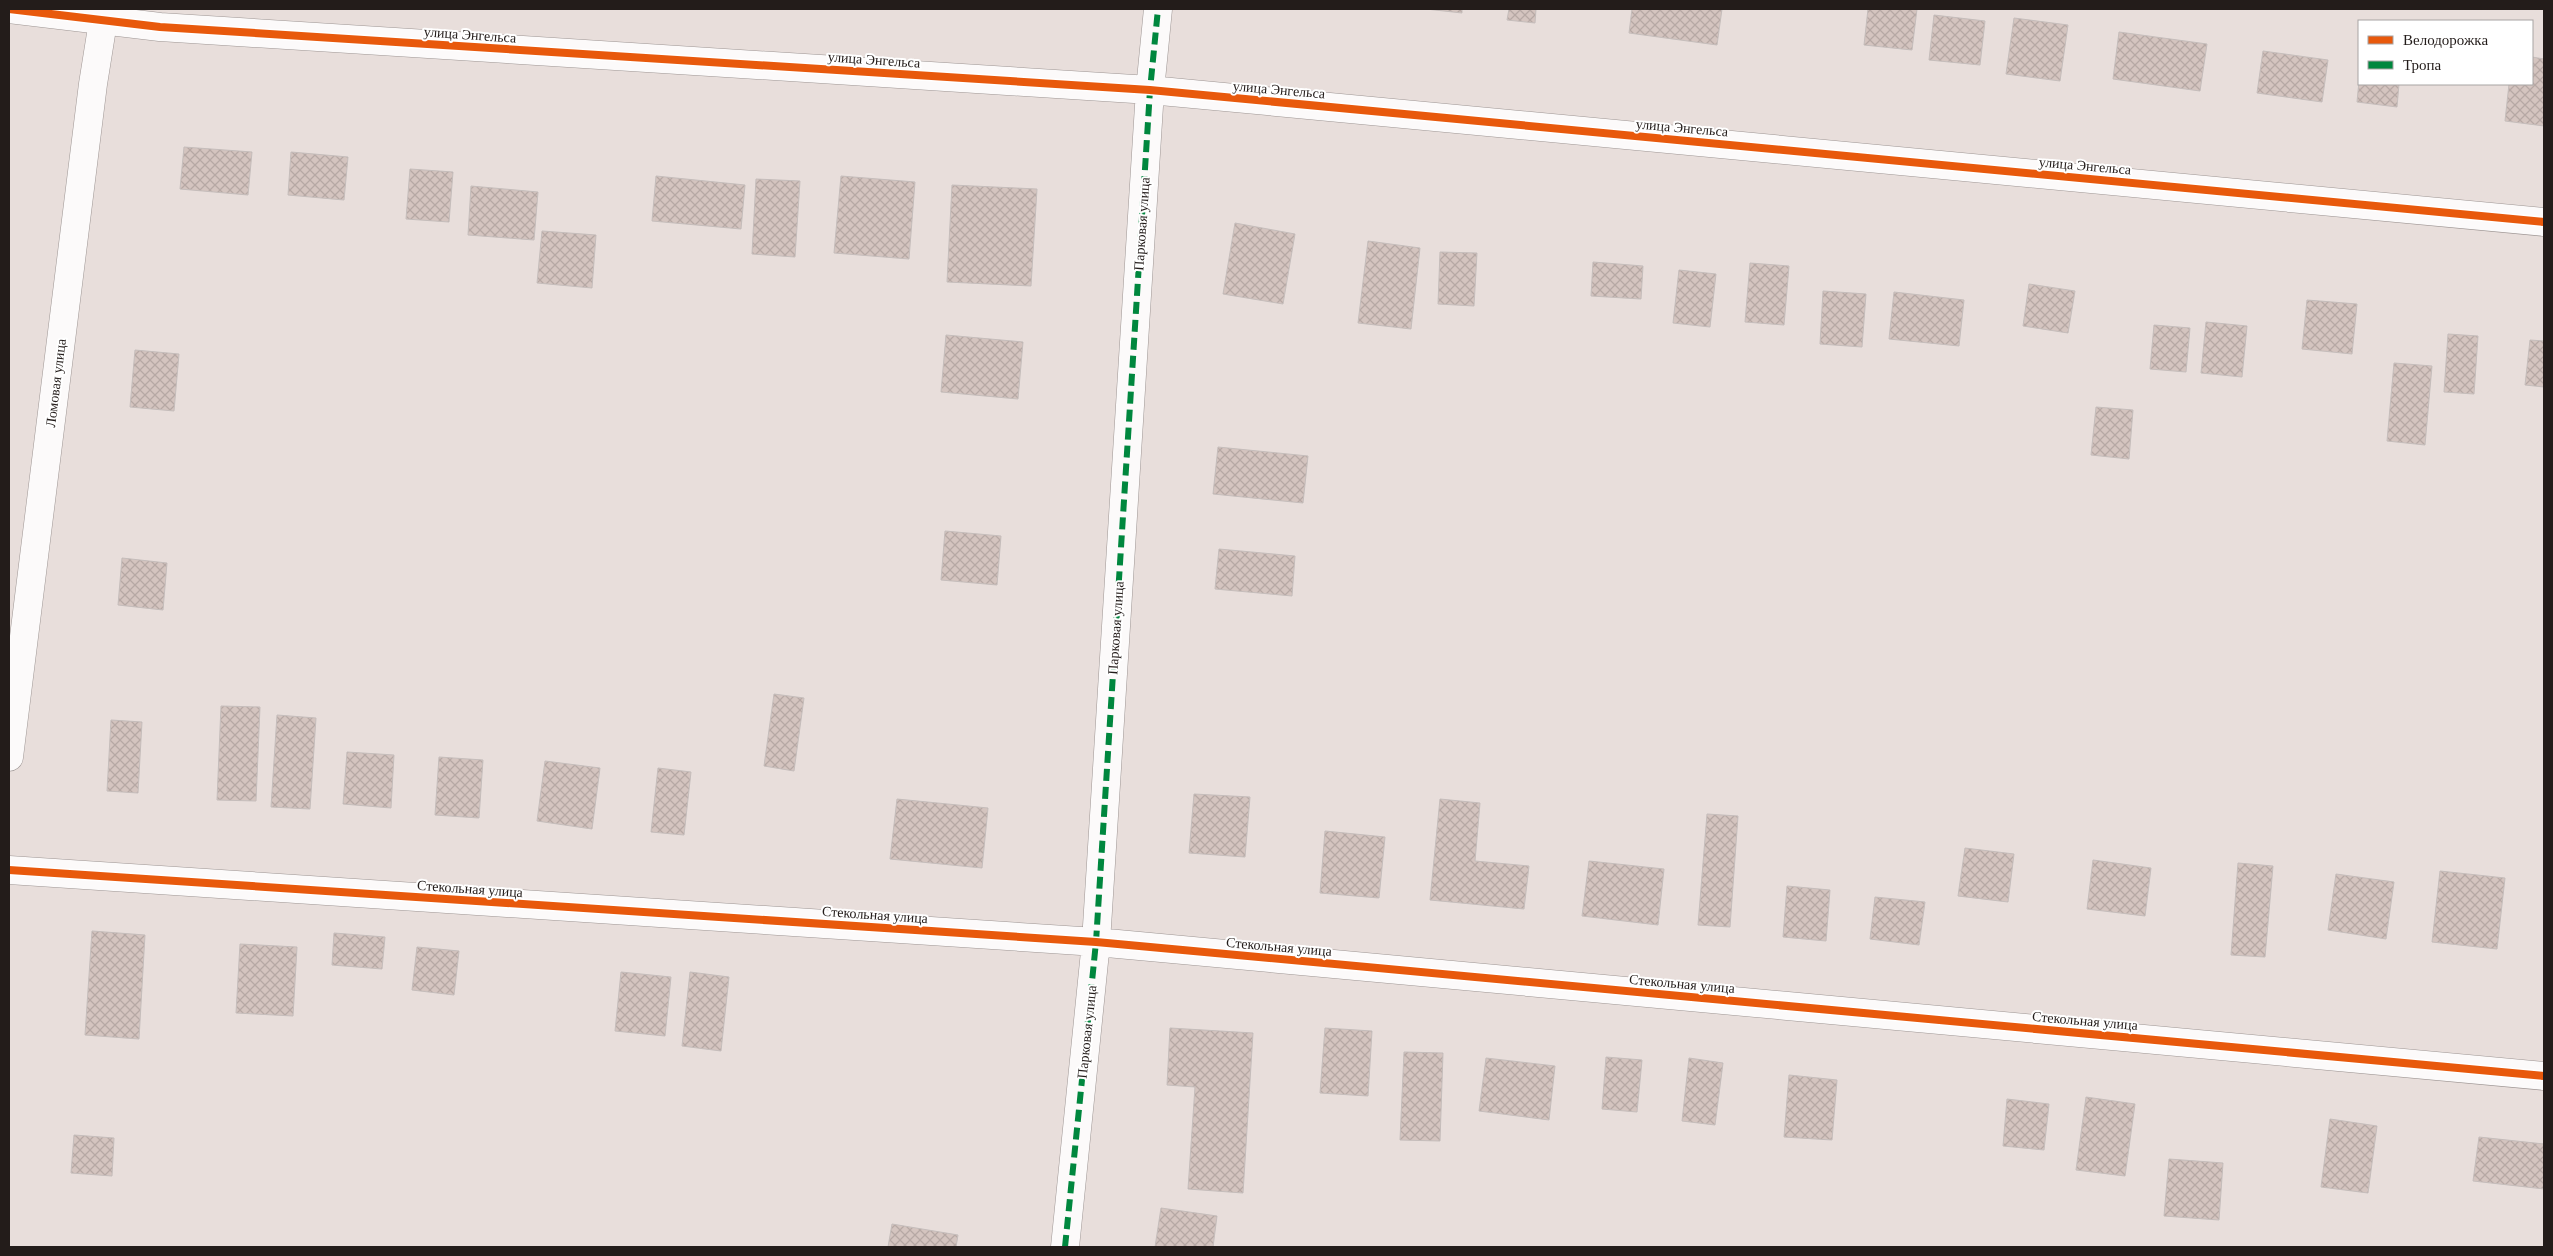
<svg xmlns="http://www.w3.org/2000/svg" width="2553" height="1256" font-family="Georgia,serif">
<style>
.building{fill:url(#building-cross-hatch);stroke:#c5bdbb}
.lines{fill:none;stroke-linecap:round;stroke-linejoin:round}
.minor-casing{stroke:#9d9593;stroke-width:29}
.major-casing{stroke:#9d9593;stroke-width:29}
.minor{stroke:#fcfafa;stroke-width:28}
.major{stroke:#fcfafa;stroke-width:28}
.quiet{stroke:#00873e;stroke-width:6;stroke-dasharray:12 6;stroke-linecap:butt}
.cycleway-casing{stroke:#fff;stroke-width:11}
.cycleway{stroke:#e8590c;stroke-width:8}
.labels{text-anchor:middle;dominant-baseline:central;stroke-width:4;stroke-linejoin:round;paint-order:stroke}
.street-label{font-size:14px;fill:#231c1a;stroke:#fff}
</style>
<defs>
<pattern id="building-cross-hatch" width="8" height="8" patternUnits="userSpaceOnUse" patternTransform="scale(1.25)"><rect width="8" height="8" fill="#d4c4bf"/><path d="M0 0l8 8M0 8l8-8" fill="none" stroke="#b6a8a4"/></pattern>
</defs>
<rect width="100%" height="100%" fill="#e8dedb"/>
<!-- building -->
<path class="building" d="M 1426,9 L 1462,9 L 1462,13 Z
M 1509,9 L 1536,9 L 1535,23 L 1507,20 Z
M 1632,9 L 1722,9 L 1717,45 L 1629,33 Z
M 1868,9 L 1917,9 L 1912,50 L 1864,45 Z
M 1934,15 L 1985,21 L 1980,65 L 1929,60 Z
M 2014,18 L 2068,25 L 2060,81 L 2006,74 Z
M 2119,32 L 2207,44 L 2200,91 L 2113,79 Z
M 2263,51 L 2328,60 L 2322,102 L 2257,93 Z
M 2532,57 L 2544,59 L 2544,126 L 2505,121 L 2509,84 L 2532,84 Z
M 2359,81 L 2359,84 L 2399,84 L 2397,107 L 2357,102 Z
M 184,147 L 252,152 L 248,195 L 180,189 Z
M 291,152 L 348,157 L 344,200 L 288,195 Z
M 410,169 L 453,172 L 449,222 L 406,219 Z
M 656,176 L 745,185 L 741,229 L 652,221 Z
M 841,176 L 915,182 L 909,259 L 834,253 Z
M 756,179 L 800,181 L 795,257 L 752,254 Z
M 952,185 L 1037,189 L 1031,286 L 947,282 Z
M 471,186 L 538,192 L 534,240 L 468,235 Z
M 1235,223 L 1295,234 L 1283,304 L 1223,294 Z
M 542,231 L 596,235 L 592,288 L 537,283 Z
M 1368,241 L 1420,248 L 1411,329 L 1358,323 Z
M 1440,252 L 1477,253 L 1474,306 L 1438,304 Z
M 1593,262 L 1643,266 L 1641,299 L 1591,296 Z
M 1750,263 L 1789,266 L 1784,325 L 1745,322 Z
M 1679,270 L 1716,274 L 1710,327 L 1673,323 Z
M 2029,284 L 2075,291 L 2068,333 L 2023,326 Z
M 1823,291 L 1866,294 L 1862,347 L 1820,344 Z
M 1894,292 L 1964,300 L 1959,346 L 1889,339 Z
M 2307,300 L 2357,304 L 2352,354 L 2302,349 Z
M 2206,322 L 2247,326 L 2242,377 L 2201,373 Z
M 2154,325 L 2190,328 L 2186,372 L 2150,369 Z
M 2448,334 L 2478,336 L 2474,394 L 2444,392 Z
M 946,335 L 1023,342 L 1018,399 L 941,392 Z
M 2530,340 L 2544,341 L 2544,387 L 2525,385 Z
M 135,350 L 179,354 L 174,411 L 130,407 Z
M 2394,363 L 2432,366 L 2425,445 L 2387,441 Z
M 2096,407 L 2133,410 L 2129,459 L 2091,455 Z
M 1218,447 L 1308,456 L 1303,503 L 1213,494 Z
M 945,531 L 1001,536 L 997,585 L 941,580 Z
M 1219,549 L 1295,556 L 1292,596 L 1215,589 Z
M 122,558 L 167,563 L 163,610 L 118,605 Z
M 774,694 L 804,698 L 794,771 L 764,766 Z
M 221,706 L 260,707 L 256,801 L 217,800 Z
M 277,715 L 316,718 L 310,809 L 271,807 Z
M 111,720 L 142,722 L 138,793 L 107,791 Z
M 347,752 L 394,755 L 391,808 L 343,804 Z
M 439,757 L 483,760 L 479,818 L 435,815 Z
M 545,761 L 600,768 L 592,829 L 537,821 Z
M 658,768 L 691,772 L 684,835 L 651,832 Z
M 1194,794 L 1250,797 L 1245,857 L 1189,853 Z
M 897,799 L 988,808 L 982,868 L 890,859 Z
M 1440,799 L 1480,803 L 1475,861 L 1529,866 L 1524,909 L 1430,900 Z
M 1707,814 L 1738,816 L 1730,927 L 1698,925 Z
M 1325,831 L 1385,837 L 1379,898 L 1320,893 Z
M 1965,848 L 2014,854 L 2008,902 L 1958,896 Z
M 2093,860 L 2151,868 L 2145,916 L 2087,909 Z
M 1589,861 L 1664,869 L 1658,925 L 1582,916 Z
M 2238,863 L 2273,866 L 2265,957 L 2231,955 Z
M 2440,871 L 2505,878 L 2497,949 L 2432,942 Z
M 2336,874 L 2394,882 L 2386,939 L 2328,930 Z
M 1787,886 L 1830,890 L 1826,941 L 1783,937 Z
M 1875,897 L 1925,902 L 1919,945 L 1870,939 Z
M 92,931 L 145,935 L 139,1039 L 85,1035 Z
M 334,933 L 385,937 L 382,969 L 332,965 Z
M 240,944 L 297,947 L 293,1016 L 236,1013 Z
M 417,947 L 459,951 L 454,995 L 412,990 Z
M 621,972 L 671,977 L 665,1036 L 615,1031 Z
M 690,972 L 729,977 L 721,1051 L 682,1046 Z
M 1170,1028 L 1253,1033 L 1243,1193 L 1188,1189 L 1195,1087 L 1167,1085 Z
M 1325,1028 L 1372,1031 L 1368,1096 L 1320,1093 Z
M 1404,1052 L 1443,1053 L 1440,1141 L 1400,1140 Z
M 1606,1057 L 1642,1060 L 1637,1112 L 1602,1109 Z
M 1486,1058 L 1555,1066 L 1549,1120 L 1479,1111 Z
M 1689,1058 L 1723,1063 L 1715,1125 L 1682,1121 Z
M 1789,1075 L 1837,1080 L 1832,1140 L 1784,1137 Z
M 2086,1097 L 2135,1104 L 2125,1176 L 2076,1170 Z
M 2007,1099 L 2049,1104 L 2044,1150 L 2003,1146 Z
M 2330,1119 L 2377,1126 L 2368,1193 L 2321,1187 Z
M 74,1135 L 114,1138 L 112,1176 L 71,1173 Z
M 2479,1137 L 2544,1144 L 2544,1189 L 2473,1181 Z
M 2169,1159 L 2223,1163 L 2219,1220 L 2164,1216 Z
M 1161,1208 L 1217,1216 L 1213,1247 L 1155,1247 Z
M 892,1224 L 958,1235 L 956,1247 L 888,1247 Z"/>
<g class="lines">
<!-- minor casing -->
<g class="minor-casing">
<path id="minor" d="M 9,9 L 160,27 L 1150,90 L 2544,222
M 9,870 L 1096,942 L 2544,1076
M 1065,1247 L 1096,942 L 1150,90 L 1158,9"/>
</g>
<!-- major casing -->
<g class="major-casing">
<path id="major" d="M 9,757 L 93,84 L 105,9"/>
</g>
<!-- minor -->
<use href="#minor" class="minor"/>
<!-- major -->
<use href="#major" class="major"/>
<!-- quiet -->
<path class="quiet" d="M 1065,1247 L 1096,942 L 1150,90 L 1158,9"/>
<!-- cycleway casing -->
<g class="cycleway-casing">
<path id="cycleway" d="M 9,9 L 160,27 L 1150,90 L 2544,222
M 9,870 L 1096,942 L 2544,1076"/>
</g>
<!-- cycleway -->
<use href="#cycleway" class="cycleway"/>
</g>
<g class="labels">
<!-- street labels -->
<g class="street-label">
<text transform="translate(470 35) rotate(4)">улица Энгельса</text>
<text transform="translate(874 60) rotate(4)">улица Энгельса</text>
<text transform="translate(1279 90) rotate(5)">улица Энгельса</text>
<text transform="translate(1682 128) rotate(5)">улица Энгельса</text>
<text transform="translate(2085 166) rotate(5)">улица Энгельса</text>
<text transform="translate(1142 224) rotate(-86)">Парковая улица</text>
<text transform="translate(56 383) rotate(-83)">Ломовая улица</text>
<text transform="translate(1116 628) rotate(-86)">Парковая улица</text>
<text transform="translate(470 889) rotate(4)">Стекольная улица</text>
<text transform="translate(875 915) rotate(4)">Стекольная улица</text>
<text transform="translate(1279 947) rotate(5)">Стекольная улица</text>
<text transform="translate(1682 984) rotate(5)">Стекольная улица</text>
<text transform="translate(2085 1021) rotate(5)">Стекольная улица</text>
<text transform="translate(1087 1032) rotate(-84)">Парковая улица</text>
</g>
</g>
<!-- border -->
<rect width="2553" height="1256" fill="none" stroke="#231c1a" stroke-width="20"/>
<!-- legend -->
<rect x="2358" y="20" width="175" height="65" fill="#ffffff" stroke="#a7a4a3"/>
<rect x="2368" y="36" width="25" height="8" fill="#e8590c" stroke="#a7a4a3"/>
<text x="2403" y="45" font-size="15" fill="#231c1a">Велодорожка</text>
<rect x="2368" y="61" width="25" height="8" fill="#00873e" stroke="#a7a4a3"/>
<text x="2403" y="70" font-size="15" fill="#231c1a">Тропа</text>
</svg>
